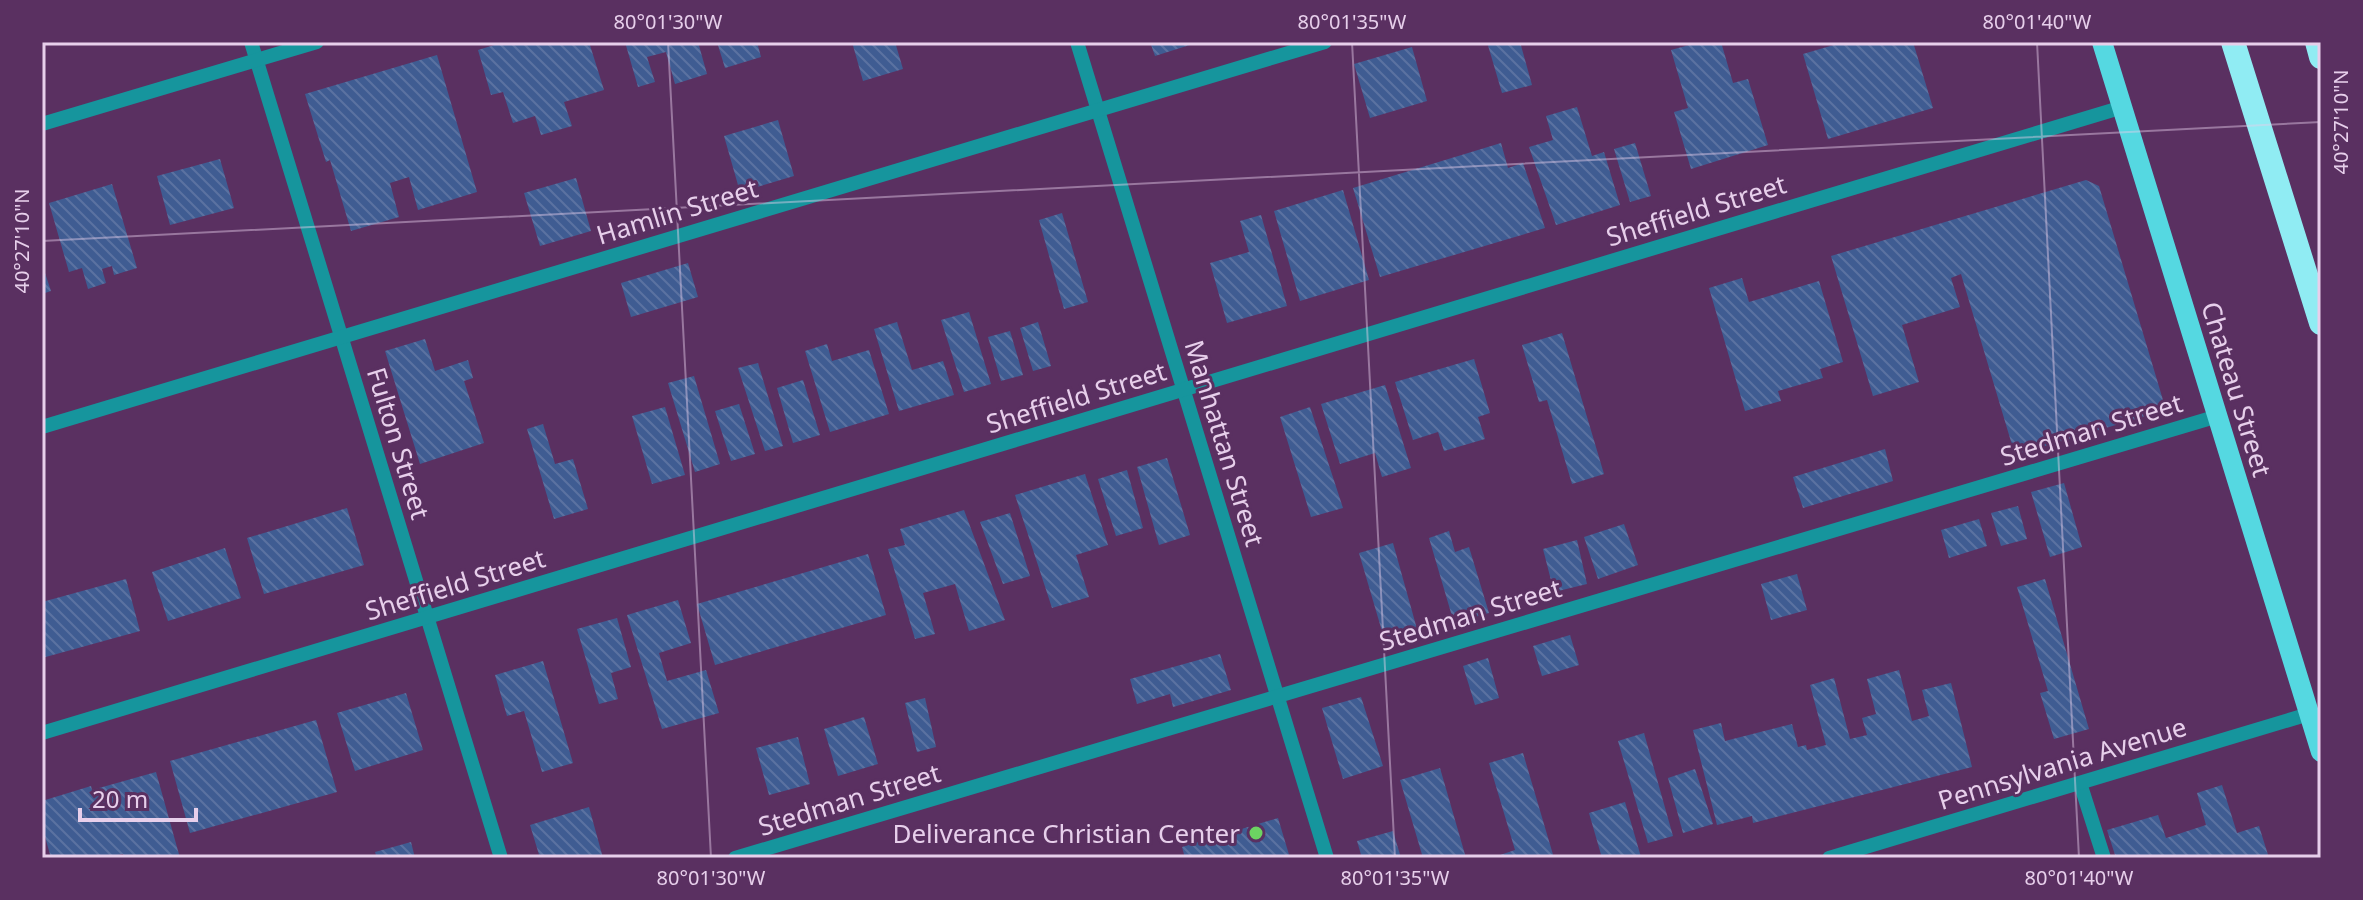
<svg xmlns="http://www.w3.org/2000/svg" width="2363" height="900" viewBox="0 0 2363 900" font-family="'Noto Sans',sans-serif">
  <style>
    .building { fill: url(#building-back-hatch) }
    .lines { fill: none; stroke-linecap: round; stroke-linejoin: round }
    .minor { stroke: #16959d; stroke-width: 14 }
    .major { stroke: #55d8e1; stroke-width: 20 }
    .highway { stroke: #90ecf3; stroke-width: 24 }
    .ticks { fill: none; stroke: #e7cfeb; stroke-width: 2; stroke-opacity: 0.45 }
    .poi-dot { fill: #6cd362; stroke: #5a3061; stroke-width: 3 }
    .labels { text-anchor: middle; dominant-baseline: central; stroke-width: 6; stroke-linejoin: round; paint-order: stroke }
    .street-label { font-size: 26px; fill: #e7cfeb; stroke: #5a3061 }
    .poi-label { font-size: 26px; fill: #e7cfeb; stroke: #5a3061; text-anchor: end }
    .neatline { fill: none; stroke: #e7cfeb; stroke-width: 3 }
    .ticks-label { font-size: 20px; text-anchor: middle; fill: #e7cfeb }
  </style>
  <defs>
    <pattern id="building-back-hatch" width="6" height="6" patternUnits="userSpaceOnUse" patternTransform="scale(2)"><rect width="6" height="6" fill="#3f5c92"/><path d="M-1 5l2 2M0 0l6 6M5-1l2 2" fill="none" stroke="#5b72a1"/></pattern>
  </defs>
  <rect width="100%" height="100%" fill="#5a3061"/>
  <!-- building -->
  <g class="building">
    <path d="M504,42H589L604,90L564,102L572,126L541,135L535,116L513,123L503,92L491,95L478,50Z"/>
    <path d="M625,42H698L707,74L675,84L666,52L647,57L655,82L638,87Z"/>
    <path d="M717,42H757L761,57L725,68Z"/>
    <path d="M852,42H895L903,69L863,81Z"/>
    <path d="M1150,42H1196V43L1155,56Z"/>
    <path d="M1487,42H1520L1532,85L1502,93Z"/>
    <path d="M1700,42H1721L1733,83L1748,79L1768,145L1691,169L1674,112L1688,108L1671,50Z"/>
    <path d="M1844,42H1913L1933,108L1828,139L1803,54Z"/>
    <path d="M1412,47L1427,101L1370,118L1354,64Z"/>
    <path d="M437,55L477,192L418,210L409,177L390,183L399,217L351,231L330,160L326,162L305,94Z"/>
    <path d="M1577,107L1592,156L1604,152L1620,205L1556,225L1529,147L1553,140L1546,116Z"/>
    <path d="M778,120L794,176L740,192L724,136Z"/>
    <path d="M1501,143L1508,168L1523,163L1545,228L1380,277L1353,188Z"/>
    <path d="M1635,143L1651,196L1630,202L1614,149Z"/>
    <path d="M220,159L234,208L170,225L157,176Z"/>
    <path d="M576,178L591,231L540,246L524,193Z"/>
    <path d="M2086,180L2099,186L2166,410L2015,455L1961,274L1951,278L1960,307L1902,325L1919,382L1873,396L1831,256Z"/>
    <path d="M112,184L137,268L114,275L112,266L102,269L106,283L88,289L82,268L69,272L49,203Z"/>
    <path d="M1343,190L1369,280L1300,301L1274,211Z"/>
    <path d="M1062,213L1088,302L1064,309L1039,220Z"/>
    <path d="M1261,215L1287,306L1227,323L1210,263L1249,252L1240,221Z"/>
    <path d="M688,263L698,297L631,317L621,283Z"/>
    <path d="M42,264L51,291L42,294Z"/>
    <path d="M1742,278L1749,302L1819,281L1843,362L1820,369L1823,378L1778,391L1781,401L1745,411L1709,288Z"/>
    <path d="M969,312L991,384L964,392L941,320Z"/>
    <path d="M897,322L912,370L943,361L954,395L899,411L874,329Z"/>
    <path d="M1038,322L1051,366L1033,371L1020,328Z"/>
    <path d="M1010,331L1023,375L1001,381L988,337Z"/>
    <path d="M1562,333L1604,474L1572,484L1547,400L1539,402L1522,345Z"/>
    <path d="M425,339L435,371L468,360L473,378L464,381L484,443L420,464L385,351Z"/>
    <path d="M827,344L832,361L869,350L889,414L830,432L805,351Z"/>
    <path d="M1474,359L1490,413L1478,417L1485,439L1444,451L1438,432L1413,440L1395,382Z"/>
    <path d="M758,363L783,446L765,451L738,368Z"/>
    <path d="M694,376L720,464L695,472L668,383Z"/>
    <path d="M803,380L820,435L793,443L777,388Z"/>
    <path d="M1385,385L1411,468L1382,477L1375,453L1340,464L1321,404Z"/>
    <path d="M739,404L755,454L731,461L715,411Z"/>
    <path d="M665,407L685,475L652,484L632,416Z"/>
    <path d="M1310,407L1343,508L1311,517L1280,417Z"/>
    <path d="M543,424L555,464L573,459L588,509L554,519L527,429Z"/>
    <path d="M1885,449L1893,481L1803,508L1793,477Z"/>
    <path d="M1167,458L1190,535L1159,545L1137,467Z"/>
    <path d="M1127,470L1143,528L1116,536L1098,479Z"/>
    <path d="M1085,474L1108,545L1076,555L1089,597L1052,608L1015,495Z"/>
    <path d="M2064,483L2082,547L2050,557L2031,492Z"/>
    <path d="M2018,506L2027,539L2001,546L1991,513Z"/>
    <path d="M347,508L364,565L264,594L247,538Z"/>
    <path d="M964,510L1005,620L969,631L955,584L923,593L935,634L915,639L888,549L905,545L900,529Z"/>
    <path d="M1010,513L1030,576L1003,584L980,522Z"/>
    <path d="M1979,519L1987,546L1949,558L1941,530Z"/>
    <path d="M1624,524L1638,565L1598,579L1584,537Z"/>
    <path d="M1449,531L1455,552L1469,547L1489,613L1454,623L1429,538Z"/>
    <path d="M1577,540L1587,584L1554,592L1543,549Z"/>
    <path d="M1393,543L1417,629L1384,638L1359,553Z"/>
    <path d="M225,548L241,598L168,621L152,572Z"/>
    <path d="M868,554L886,615L715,665L697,604Z"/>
    <path d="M1797,574L1807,610L1771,620L1761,584Z"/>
    <path d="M126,579L140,631L42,658V602Z"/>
    <path d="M2045,579L2089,729L2054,739L2040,693L2048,691L2017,587Z"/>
    <path d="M678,600L691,643L659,653L667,681L706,670L719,713L662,729L627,615Z"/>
    <path d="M617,618L631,667L611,673L618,699L599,704L577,629Z"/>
    <path d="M1570,635L1579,665L1542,676L1533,646Z"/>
    <path d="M1220,654L1231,690L1173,707L1170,694L1137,704L1130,679Z"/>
    <path d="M1488,658L1499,698L1475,705L1463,666Z"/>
    <path d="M543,661L573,763L542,772L524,711L507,716L495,675Z"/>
    <path d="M1899,670L1912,721L1929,716L1922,690L1951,683L1972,767L1753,823L1752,816L1717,825L1693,730L1721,723L1725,741L1792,724L1798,747L1806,745L1807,750L1826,745L1810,685L1834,678L1850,739L1867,735L1862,718L1876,714L1867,679Z"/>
    <path d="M406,693L423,750L355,771L337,713Z"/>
    <path d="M1361,697L1383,766L1343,779L1322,708Z"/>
    <path d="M925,698L936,747L917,752L905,703Z"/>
    <path d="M864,717L878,764L838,776L824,729Z"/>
    <path d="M316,720L337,792L190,833L170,761Z"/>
    <path d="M1644,733L1673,836L1648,843L1618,741Z"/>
    <path d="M798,737L810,784L769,795L756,748Z"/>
    <path d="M1523,753L1554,858H1491L1515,850L1489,763Z"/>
    <path d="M1440,768L1466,858H1423L1400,780Z"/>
    <path d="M1695,769L1713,824L1683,833L1668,778Z"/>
    <path d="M156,772L180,858H125L123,854L113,856V858H51L42,826V801L91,786L92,790Z"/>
    <path d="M2222,785L2237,833L2259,826L2269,858H2116L2107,830L2158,815L2166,838L2206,825L2197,793Z"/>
    <path d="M1625,802L1641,857L1602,858L1589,813Z"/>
    <path d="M589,807L603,858H540L530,825Z"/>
    <path d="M1278,818L1290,858H1185L1182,847Z"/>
    <path d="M1393,831L1401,858H1362L1357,841Z"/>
    <path d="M411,842L415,858H377L375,852Z"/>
  </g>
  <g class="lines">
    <!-- minor -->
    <g class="minor">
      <path d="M251,42L501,858"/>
      <path d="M1077,42L1327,858"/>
      <path d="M42,124L317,42"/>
      <path d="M42,427L1325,42"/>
      <path d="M42,733L2123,107"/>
      <path d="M2080,783L2104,858"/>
      <path d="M735,858L2218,416"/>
      <path d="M1829,858L2309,714"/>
    </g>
    <!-- major -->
    <path class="major" d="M2102,42L2321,752"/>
    <!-- highway -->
    <g class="highway">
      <path d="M2233,42L2321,323"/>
      <path d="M2317,42L2321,57"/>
    </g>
  </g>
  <!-- ticks -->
  <path class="ticks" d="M668,42L711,858M1352,42L1395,858M2037,42L2079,858M42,241L2321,122"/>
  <!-- markers -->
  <circle class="poi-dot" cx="1256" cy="833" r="8"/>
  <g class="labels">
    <!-- street labels -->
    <g class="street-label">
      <text transform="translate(1696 210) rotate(-17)">Sheffield Street</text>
      <text transform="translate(677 211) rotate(-17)">Hamlin Street</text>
      <text transform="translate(2237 389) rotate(73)">Chateau Street</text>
      <text transform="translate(1076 397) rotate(-17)">Sheffield Street</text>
      <text transform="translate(2091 429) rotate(-17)">Stedman Street</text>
      <text transform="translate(399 443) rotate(73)">Fulton Street</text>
      <text transform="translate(1225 443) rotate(73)">Manhattan Street</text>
      <text transform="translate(455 584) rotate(-17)">Sheffield Street</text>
      <text transform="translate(1470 614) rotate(-17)">Stedman Street</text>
      <text transform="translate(2062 763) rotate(-17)">Pennsylvania Avenue</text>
      <text transform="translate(849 799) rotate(-17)">Stedman Street</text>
    </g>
    <!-- poi labels -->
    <g class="poi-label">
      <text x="1240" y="833">Deliverance Christian Center</text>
    </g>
  </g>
  <!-- border -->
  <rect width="2363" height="900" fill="none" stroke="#5a3061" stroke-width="88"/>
  <!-- scale -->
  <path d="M80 808v12h116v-12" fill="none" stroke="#e7cfeb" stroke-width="4"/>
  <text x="92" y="808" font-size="24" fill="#e7cfeb" stroke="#5a3061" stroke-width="6" paint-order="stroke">20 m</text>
  <rect x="44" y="44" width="2275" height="812" class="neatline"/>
  <g class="ticks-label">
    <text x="668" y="29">80°01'30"W</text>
    <text x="1352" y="29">80°01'35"W</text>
    <text x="2037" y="29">80°01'40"W</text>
    <text transform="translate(2341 122) rotate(-90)" y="7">40°27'10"N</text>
    <text transform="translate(22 241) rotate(-90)" y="7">40°27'10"N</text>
    <text x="711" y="885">80°01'30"W</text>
    <text x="1395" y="885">80°01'35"W</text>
    <text x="2079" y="885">80°01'40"W</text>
  </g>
</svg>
